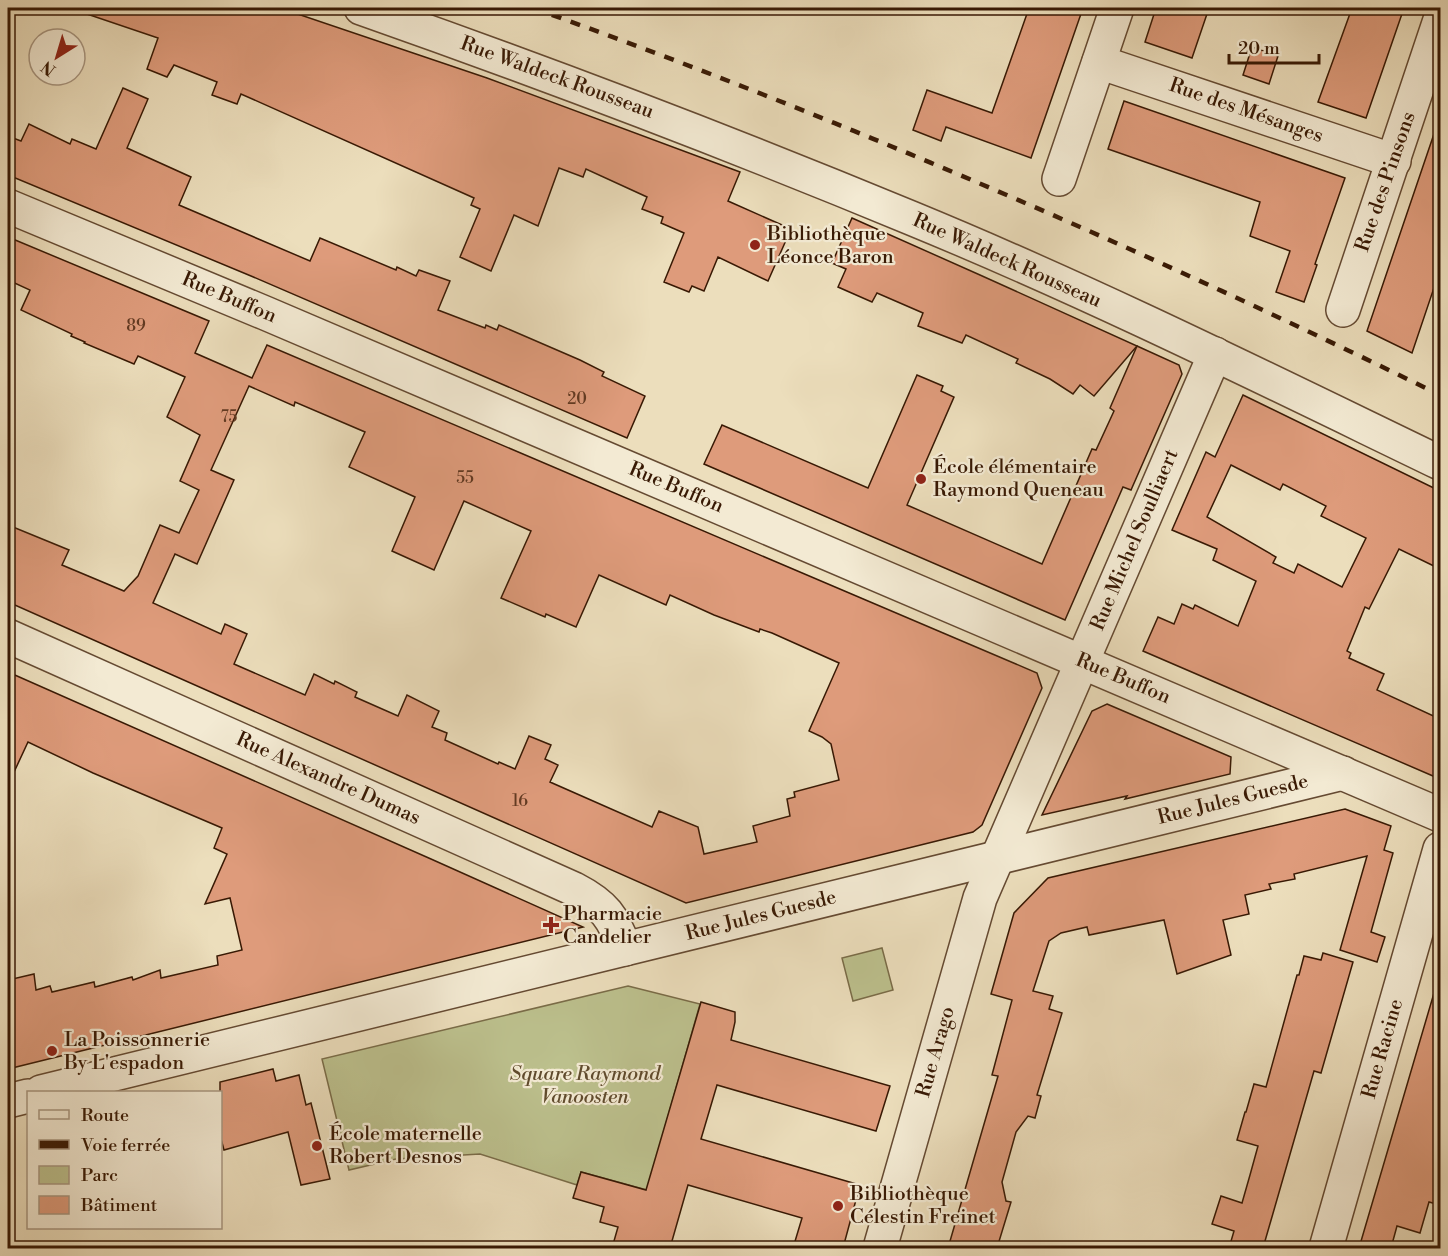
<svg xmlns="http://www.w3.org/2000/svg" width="1448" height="1256" viewBox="0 0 1448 1256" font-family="'Libre Bodoni',serif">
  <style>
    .green { fill: #bcc08d; stroke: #7a6c48; stroke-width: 1.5 }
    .building { fill: #de9b7b; stroke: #381904; stroke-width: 1.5; fill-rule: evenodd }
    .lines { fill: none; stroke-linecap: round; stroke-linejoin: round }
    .minor-casing { stroke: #654a32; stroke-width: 36 }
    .minor { stroke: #f3ead3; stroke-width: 33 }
    .rail { stroke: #381904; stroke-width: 4.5; stroke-dasharray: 10 10; stroke-linecap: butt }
    .poi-dot { fill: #8f2418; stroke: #f3ead3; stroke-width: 2 }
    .labels { text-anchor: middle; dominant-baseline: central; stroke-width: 4.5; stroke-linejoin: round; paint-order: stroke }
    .number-label { font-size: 16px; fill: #623a22 }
    .street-label { font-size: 20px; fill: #381904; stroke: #f3ead3 }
    .poi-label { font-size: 20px; fill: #381904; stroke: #f3ead3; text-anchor: start }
    .park-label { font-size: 20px; font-style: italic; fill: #604b2d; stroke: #f3ead3 }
  </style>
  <rect width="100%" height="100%" fill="#ecdebc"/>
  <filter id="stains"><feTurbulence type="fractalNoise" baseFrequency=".00333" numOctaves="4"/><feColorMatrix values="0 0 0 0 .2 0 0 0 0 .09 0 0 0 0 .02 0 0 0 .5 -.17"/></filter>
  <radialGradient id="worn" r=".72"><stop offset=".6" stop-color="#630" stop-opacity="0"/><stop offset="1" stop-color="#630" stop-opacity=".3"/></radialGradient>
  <!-- green -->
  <g class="green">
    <path d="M882,948L893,990L853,1001L842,958Z"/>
    <path d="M628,986L700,1004L647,1190L581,1172L577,1185L480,1154L396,1159L349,1170L322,1059Z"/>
  </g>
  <!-- building -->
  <g class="building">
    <path d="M82,8H280L487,78L740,172L728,201L791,229L768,281L718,257L704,291L692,286L689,292L664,282L684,233L661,223L663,217L642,209L647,197L586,169L583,177L559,168L538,226L514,215L491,271L460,257L480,209L471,205L474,198L241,94L237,104L212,95L217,82L174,65L167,77L147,69L158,38L81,12Z"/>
    <path d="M1029,8H1083L1031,158L946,127L941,141L913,130L927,90L992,113Z"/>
    <path d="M1156,8H1209L1192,58L1145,42Z"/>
    <path d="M1352,8H1404L1366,118L1318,102Z"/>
    <path d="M1252,47L1278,56L1269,84L1243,75Z"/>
    <path d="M123,88L148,99L127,148L191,177L179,205L310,261L320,238L396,270L397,267L416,276L419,270L450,281L438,310L485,328L486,325L497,330L499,325L580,360L604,372L602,376L645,396L627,438L251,276L8,175V136L21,141L29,124L70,144L72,139L96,149Z"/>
    <path d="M1124,101L1345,178L1315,264L1317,265L1304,302L1276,292L1290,251L1250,236L1260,202L1108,149Z"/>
    <path d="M1436,128L1440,129V270L1412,353L1367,331Z"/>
    <path d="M852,218L980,275L1137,346L1094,396L1080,385L1073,394L1050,379L1016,363L1018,359L966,335L962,343L918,326L923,313L877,293L872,302L838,287L846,269L832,263Z"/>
    <path d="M8,237L209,321L195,353L252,378L267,345L1037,673L1042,688L982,825L973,832L686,903L8,602V540L13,527L69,550L62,565L124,591L138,576L160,525L179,533L199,490L180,481L200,435L167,417L185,377L138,356L134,364L84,343L85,342L71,336L72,334L21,310L30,290L8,280ZM249,386L294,406L295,402L365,432L349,467L415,497L392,551L434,570L464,501L531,531L501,598L545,617L546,614L576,627L599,575L666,605L670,595L714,615L759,632L760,629L772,633L839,663L809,731L822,737L831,744L839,780L794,792L795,797L787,799L790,816L753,826L757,842L704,854L698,827L659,811L652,827L550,782L558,765L545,759L551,745L529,736L515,769L499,762L498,764L445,740L447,733L432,727L439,711L407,695L398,716L355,697L357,692L335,681L334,684L314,674L305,695L234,664L247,634L225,624L221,634L153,603L175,554L197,564L234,480L211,470Z"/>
    <path d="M1137,346L1179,365L1182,374L1131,490L1123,487L1065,620L704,464L722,425L868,488L917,375L943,386L941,391L954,397L907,505L1042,564L1092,449L1096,450L1114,411L1110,408Z"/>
    <path d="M1243,395L1440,491V569L1399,549L1369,609L1365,607L1347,651L1351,653L1349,658L1384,674L1377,690L1440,719V779L1143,651L1158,617L1174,624L1182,604L1193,609L1195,605L1238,626L1256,581L1213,560L1217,549L1172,530L1206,452L1215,457ZM1231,465L1280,490L1283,484L1326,506L1321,516L1366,538L1342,587L1298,564L1294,573L1273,563L1276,557L1207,517Z"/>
    <path d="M8,672L431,859L583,927L8,1069V980L34,974L36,990L50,986L52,992L94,982L95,987L132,977L133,980L160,970L161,978L218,965L217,956L242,950L230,898L205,904L227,854L214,848L222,828L93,773L28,742L8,785Z"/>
    <path d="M1107,704L1231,757L1230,774L1125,799L1127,796L1042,815L1092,711Z"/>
    <path d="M1345,809L1391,826L1384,850L1393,853L1371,932L1385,937L1377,962L1340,950L1367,856L1294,874L1295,879L1269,884L1271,889L1245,895L1249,914L1223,920L1231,955L1177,974L1164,920L1089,935L1087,927L1061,933L1049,941L1033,991L1053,996L1049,1009L1062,1013L1037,1095L1041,1096L1035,1118L1028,1116L1016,1132L1002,1182L1006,1201L1011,1202L997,1248H948L998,1076L992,1075L1012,1000L991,994L1014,913L1048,878Z"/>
    <path d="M1323,953L1353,962L1321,1073L1314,1071L1263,1248H1229L1234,1231L1212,1224L1221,1196L1242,1203L1250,1175L1258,1146L1237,1140L1245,1112H1246L1254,1084L1266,1087L1297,975H1299L1304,956L1321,960Z"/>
    <path d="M1434,993H1440V1205L1429,1202L1420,1233L1397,1226L1391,1248H1359Z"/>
    <path d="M701,1002L735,1012V1022L731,1040L890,1086L876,1131L717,1085L701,1139L860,1185L843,1248H793L802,1218L688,1185L670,1248H612L618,1227L600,1222L604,1207L573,1198L581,1172L646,1190Z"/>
    <path d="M273,1069L276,1081L299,1075L306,1105L311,1103L330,1179L301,1185L288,1132L224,1150L220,1135V1082Z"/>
  </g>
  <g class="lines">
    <defs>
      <g id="minor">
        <path d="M361,8C546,73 730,143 911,218C1091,292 1266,379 1440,463"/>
        <path d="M1099,62L1394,161"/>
        <path d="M1059,179L1117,8"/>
        <path d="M8,206L265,313L1440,815"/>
        <path d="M1343,310L1440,20"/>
        <path d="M8,636L574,889C605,905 613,917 625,949"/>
        <path d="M41,1092L1343,773"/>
        <path d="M8,1101L28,1096"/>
        <path d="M880,1248L980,898L1215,354"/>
        <path d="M1326,1248L1440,849"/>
      </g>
    </defs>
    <!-- minor casing -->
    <use href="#minor" class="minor-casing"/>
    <!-- minor -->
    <use href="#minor" class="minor"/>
    <!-- rail -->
    <path class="rail" d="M533,8C843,119 1145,250 1440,395"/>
  </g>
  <!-- markers -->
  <g class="poi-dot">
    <circle cx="755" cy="245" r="6"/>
    <circle cx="921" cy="479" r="6"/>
    <path d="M548 916h6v6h6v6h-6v6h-6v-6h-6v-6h6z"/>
    <circle cx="52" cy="1051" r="6"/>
    <circle cx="317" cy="1146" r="6"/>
    <circle cx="838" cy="1206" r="6"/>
  </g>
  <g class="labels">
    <!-- number labels -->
    <g class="number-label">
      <text x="136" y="326">89</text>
      <text x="577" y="399">20</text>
      <text x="229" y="417">75</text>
      <text x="465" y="478">55</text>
      <text x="520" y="801">16</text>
    </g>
    <!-- street labels -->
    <g class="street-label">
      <text transform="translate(557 78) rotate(20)">Rue Waldeck Rousseau</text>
      <text transform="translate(1246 111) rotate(19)">Rue des Mésanges</text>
      <text transform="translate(1386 182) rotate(-71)">Rue des Pinsons</text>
      <text transform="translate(1007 261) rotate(24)">Rue Waldeck Rousseau</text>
      <text transform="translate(229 298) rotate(23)">Rue Buffon</text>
      <text transform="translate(676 488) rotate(23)">Rue Buffon</text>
      <text transform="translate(1135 540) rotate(-67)">Rue Michel Soulliaert</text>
      <text transform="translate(1123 679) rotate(23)">Rue Buffon</text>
      <text transform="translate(328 779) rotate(24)">Rue Alexandre Dumas</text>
      <text transform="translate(1233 800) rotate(-14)">Rue Jules Guesde</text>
      <text transform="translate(761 916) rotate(-14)">Rue Jules Guesde</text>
      <text transform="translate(1383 1049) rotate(-74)">Rue Racine</text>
      <text transform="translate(936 1052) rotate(-74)">Rue Arago</text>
    </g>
    <!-- poi labels -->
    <g class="poi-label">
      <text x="767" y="234">Bibliothèque<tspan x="767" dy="23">Léonce Baron</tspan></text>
      <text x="933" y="467">École élémentaire<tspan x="933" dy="23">Raymond Queneau</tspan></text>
      <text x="563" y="914">Pharmacie<tspan x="563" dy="23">Candelier</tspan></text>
      <text x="64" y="1040">La Poissonnerie<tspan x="64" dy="23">By L'espadon</tspan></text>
      <text x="329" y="1134">École maternelle<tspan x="329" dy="23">Robert Desnos</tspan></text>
      <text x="850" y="1194">Bibliothèque<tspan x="850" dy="23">Célestin Freinet</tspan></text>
    </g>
    <!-- park labels -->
    <g class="park-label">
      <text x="585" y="1074">Square Raymond<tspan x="585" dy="23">Vanoosten</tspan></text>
    </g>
  </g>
  <!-- margin -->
  <rect width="1448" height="1256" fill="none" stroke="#ecdebc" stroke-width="30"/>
  <rect x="9" y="9" width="1430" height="1238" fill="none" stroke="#381904" stroke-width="3"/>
  <rect x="15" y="15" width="1418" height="1226" fill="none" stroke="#381904" stroke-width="1.5"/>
  <!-- legend -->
  <rect x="27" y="1091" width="195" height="138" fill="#f3ead3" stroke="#a89680" stroke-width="1.5"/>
  <rect x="39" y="1110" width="30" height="9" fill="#f3ead3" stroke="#a89680" stroke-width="1.5"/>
  <text x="81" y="1121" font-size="18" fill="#381904">Route</text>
  <rect x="39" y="1140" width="30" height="9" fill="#381904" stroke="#a89680" stroke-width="1.5"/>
  <text x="81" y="1151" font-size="18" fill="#381904">Voie ferrée</text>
  <rect x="39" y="1166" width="30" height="18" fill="#bcc08d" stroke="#a89680" stroke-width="1.5"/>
  <text x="81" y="1181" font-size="18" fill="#381904">Parc</text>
  <rect x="39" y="1196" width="30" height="18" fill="#de9b7b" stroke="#a89680" stroke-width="1.5"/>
  <text x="81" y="1211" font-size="18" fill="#381904">Bâtiment</text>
  <!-- north arrow -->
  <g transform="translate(57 57) rotate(217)"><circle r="28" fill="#f3ead3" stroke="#a89680" stroke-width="1.5"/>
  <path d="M0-4.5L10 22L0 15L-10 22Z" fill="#8f2418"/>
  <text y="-9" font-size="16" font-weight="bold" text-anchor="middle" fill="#381904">N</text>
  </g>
  <!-- scale -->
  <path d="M1229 54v9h90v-9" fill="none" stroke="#381904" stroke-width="3"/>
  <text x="1238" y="54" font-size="18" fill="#381904" stroke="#f3ead3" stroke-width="4.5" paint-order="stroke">20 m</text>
  <rect width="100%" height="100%" filter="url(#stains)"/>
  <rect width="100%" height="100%" fill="url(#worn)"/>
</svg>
